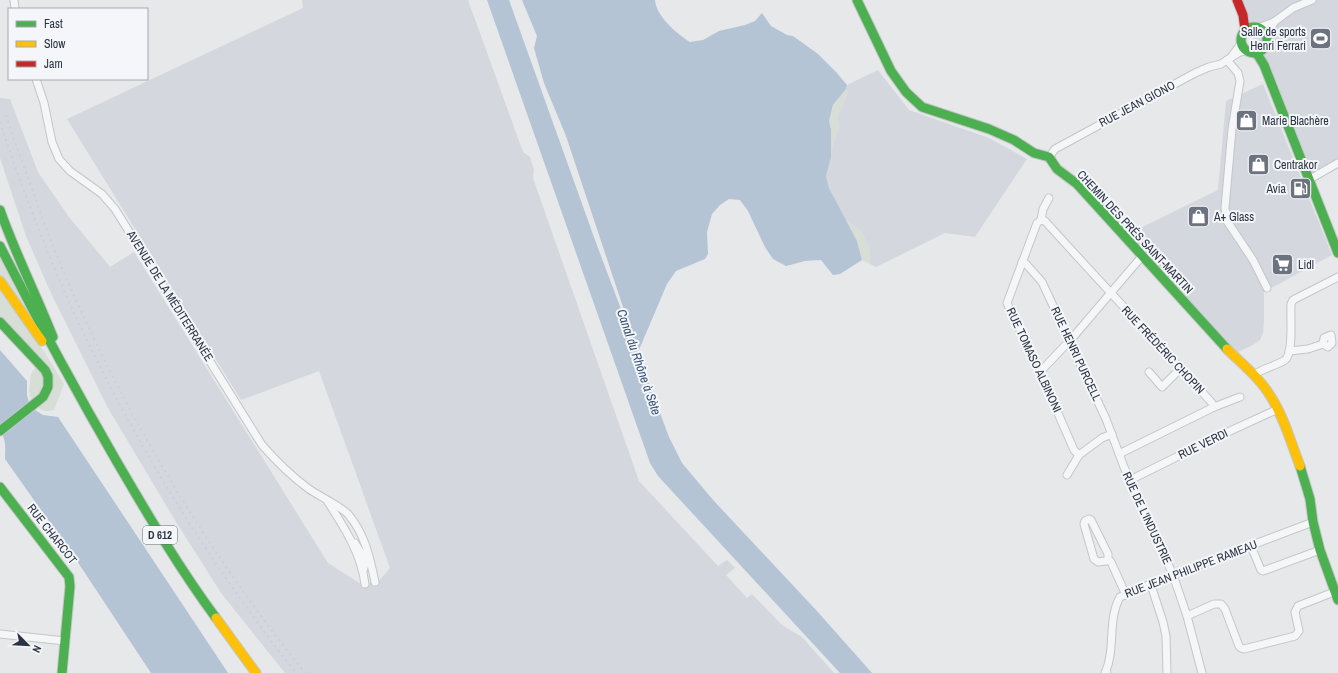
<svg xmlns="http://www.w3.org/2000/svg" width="1338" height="673" viewBox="0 0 1338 673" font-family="'Archivo Narrow',sans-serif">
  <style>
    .built { fill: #d4d7dd }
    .green { fill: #d6ded6 }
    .water { fill: #b4c4d5 }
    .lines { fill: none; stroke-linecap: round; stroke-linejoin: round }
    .street-casing { stroke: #c4c6c8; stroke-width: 9 }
    .fast-casing { stroke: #c4c6c8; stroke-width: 11 }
    .slow-casing { stroke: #c4c6c8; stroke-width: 11 }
    .jam-casing { stroke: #c4c6c8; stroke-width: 11 }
    .street { stroke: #f5f6f7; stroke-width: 7 }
    .fast { stroke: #4caf50; stroke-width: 9 }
    .slow { stroke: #ffc107; stroke-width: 9 }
    .jam { stroke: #c62828; stroke-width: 9 }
    .rail { stroke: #cecfd2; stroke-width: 2; stroke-dasharray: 2 4; stroke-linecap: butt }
    .labels { text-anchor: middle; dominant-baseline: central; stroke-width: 4; stroke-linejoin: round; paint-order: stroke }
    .shield { fill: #f4f6f9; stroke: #676e7b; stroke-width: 1 }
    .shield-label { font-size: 11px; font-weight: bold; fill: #2b3445 }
    .poi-label { font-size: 12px; fill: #2b3445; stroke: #f4f6f9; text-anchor: start }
    .street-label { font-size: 12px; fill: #2b3445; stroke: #f4f6f9 }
    .water-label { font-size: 13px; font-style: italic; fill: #34527a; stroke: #f4f6f9 }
  </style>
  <rect width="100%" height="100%" fill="#e6e8ea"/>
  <!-- built -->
  <g class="built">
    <path d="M302,0H468L523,152L530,157L534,170L533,178L639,481L718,566L727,560L735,568L726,575L747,598L752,594L782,625L802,637L834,673H285L221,593L173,517L108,408L50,291L26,236L0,158V98L10,99L38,172L69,217L110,267L134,252L328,563L361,584L378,582L390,568L319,371L241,400L67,119L303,8Z"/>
    <path d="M1238,0H1338V159L1309,175Z"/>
    <path d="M878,70L909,110L989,138L1027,159L975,237L945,233L876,267L870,264L869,248L861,231L845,219L829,188L826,176L835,137L839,130L837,118L848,92L846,89L847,85Z"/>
    <path d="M1263,84L1332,255L1264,292V320L1263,333L1260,340L1251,346L1235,353L1124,236L1218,190L1226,101Z"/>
  </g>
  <!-- green -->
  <g class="green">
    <path d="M846,89L848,92L837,118L839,130L835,137L831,157V129L829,121L833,105Z"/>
    <path d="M845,219L861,231L869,248L870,264L862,260L857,241Z"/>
    <path d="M0,255L27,312L0,276Z"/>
    <path d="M0,289L45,353L64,384L54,410L49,411H44L37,407L31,399L29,391L31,374L37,366C43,373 45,380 42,389L52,384L24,342L0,317Z"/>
  </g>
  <!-- water -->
  <g class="water">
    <path d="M487,0H509L595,240L669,437L682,463L714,501L816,610L872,673H840L658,476L650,463Z"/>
    <path d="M522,0H655C656,16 677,34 690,42L703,40L719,31L745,25L755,21L762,13L771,26L787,35L793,36L818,54L836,72L847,85L846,89L833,105L829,121L831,129V157L826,176L829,188L857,241L862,260L840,274L833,275L821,260L805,261L786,266L773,259L765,247L748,211L740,200L729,199L720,205L712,214L707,232L708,254L705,259L676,271L667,284L638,352L566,136L544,83L534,48L537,36Z"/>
    <path d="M0,350L27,381V395L30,407L43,415L58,417L228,673H151L77,561L5,459C5,449 7,441 0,431Z"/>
  </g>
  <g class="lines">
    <defs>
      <g id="street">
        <path d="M14,0L15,9"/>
        <path d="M1258,28L1274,22L1293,8L1312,0"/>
        <path d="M1267,37L1274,22"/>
        <path d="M1232,56L1242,42"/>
        <path d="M1227,60L1238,73L1240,81L1232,129L1225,208L1227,221L1253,260L1267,288"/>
        <path d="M36,79L44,103L52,142L59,159L70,171L102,194L115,209L262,445C276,461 291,476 309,489C319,496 340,506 348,514C365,534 370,558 375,582"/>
        <path d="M1049,157L1055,149L1195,73L1209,67L1221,64L1238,53L1247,50"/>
        <path d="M1310,179L1338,163"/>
        <path d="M1041,220L1043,209L1049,198"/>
        <path d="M1022,262L1026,264L1042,282L1106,419L1124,467L1173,575L1187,616L1202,673"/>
        <path d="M1289,351L1308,349L1323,344L1328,347L1332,343L1331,335L1324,338L1323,344"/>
        <path d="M1040,372L1074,336L1143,255"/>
        <path d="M1149,372L1162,387L1181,368"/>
        <path d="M1254,375C1263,368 1276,366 1285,360C1294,353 1290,315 1291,304L1293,300L1338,277"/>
        <path d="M1112,434L1102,438L1079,455L1074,450L1040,372L1007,303L1037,223L1041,220L1045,221C1100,282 1157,342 1212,403L1214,407"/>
        <path d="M1119,454L1214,407L1240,397"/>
        <path d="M1067,475L1079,455"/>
        <path d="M1130,480L1219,436L1278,409"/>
        <path d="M328,502C344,527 361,553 365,584"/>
        <path d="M355,543L366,561L363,571"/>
        <path d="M1251,546L1261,570L1263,571L1320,550"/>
        <path d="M1108,559L1106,561L1098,562L1094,559L1084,524L1085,521L1089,519L1091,520L1108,554V559L1111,562L1126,595"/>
        <path d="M1151,585L1163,622L1166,636L1167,673"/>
        <path d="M1187,616L1214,604H1221L1225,609L1239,646L1241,648L1244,649L1295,636L1299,631L1295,612L1298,606L1334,592"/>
        <path d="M0,634L65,641"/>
        <path d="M1107,673H1105C1116,650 1107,620 1120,597L1170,576L1313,522"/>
      </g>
      <g id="fast">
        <path d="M857,0L891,71L906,92L922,107L989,129L1014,140L1034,153L1049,157L1057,169L1077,184L1227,349"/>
        <circle cx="1254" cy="40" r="13"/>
        <path d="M1256,52L1264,65L1338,253"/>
        <path d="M0,210C15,253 36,294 53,337"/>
        <path d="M0,246C37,319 76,391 117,462C148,515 179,568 216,618"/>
        <path d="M0,322L45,370L48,376V387L43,397L0,431"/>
        <path d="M1300,466L1310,499L1313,522L1320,550L1338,600"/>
        <path d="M0,487L69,577L70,586L62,673"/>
      </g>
      <g id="slow">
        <path d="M0,281L42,341"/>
        <path d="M1227,349C1242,364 1260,378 1271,397C1284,417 1291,443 1300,466"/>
        <path d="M216,618L256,673"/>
      </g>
      <path id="jam" d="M1237,0L1243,15L1245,30"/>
    </defs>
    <!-- street casing -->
    <use href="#street" class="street-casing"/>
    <!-- fast casing -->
    <use href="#fast" class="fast-casing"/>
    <!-- slow casing -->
    <use href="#slow" class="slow-casing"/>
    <!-- jam casing -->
    <use href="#jam" class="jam-casing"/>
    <!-- street -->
    <use href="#street" class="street"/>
    <!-- fast -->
    <use href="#fast" class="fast"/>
    <!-- slow -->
    <use href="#slow" class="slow"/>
    <!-- jam -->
    <use href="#jam" class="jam"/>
    <!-- rail -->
    <g class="rail">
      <path d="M6,115C11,132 17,147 23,164C34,193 43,222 55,251C117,402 202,545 305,673"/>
      <path d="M0,122C20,183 43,243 69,302C129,434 206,559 296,673"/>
    </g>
  </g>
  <!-- icons -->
  <defs>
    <symbol id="stadium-square" viewBox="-11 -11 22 22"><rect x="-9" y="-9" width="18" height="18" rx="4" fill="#6c737f" stroke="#f4f6f9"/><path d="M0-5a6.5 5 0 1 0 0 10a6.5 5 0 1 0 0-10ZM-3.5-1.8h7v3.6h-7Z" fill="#fff"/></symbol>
    <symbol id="shop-square" viewBox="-11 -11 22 22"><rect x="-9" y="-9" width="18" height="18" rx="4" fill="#6c737f" stroke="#f4f6f9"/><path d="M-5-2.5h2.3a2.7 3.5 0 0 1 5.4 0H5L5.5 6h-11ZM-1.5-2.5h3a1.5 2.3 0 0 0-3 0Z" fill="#fff"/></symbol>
    <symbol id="fuel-square" viewBox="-11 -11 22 22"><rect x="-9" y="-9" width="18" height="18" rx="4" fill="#6c737f" stroke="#f4f6f9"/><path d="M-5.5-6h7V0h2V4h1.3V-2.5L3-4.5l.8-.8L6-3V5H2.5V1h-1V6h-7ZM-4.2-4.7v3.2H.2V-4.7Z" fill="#fff"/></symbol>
    <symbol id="supermarket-square" viewBox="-11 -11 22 22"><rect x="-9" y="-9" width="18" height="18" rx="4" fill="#6c737f" stroke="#f4f6f9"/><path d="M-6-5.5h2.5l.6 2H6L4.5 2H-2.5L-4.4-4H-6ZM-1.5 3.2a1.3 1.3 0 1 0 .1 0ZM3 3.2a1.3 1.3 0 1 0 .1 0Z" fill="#fff"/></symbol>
  </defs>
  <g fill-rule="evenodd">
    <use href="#stadium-square" x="1308" y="26" width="25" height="25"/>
    <use href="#shop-square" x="1234" y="108" width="25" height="25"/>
    <use href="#shop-square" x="1246" y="152" width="25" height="25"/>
    <use href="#fuel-square" x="1288" y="176" width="25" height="25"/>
    <use href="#shop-square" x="1186" y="204" width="25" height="25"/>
    <use href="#supermarket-square" x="1270" y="252" width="25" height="25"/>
  </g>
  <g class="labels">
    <!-- shield labels -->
    <rect class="shield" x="143" y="526" width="34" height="18" rx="3"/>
    <g class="shield-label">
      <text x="160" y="535">D 612</text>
    </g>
    <!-- poi labels -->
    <g class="poi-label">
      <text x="1306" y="32" text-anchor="end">Salle de sports<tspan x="1306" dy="14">Henri Ferrari</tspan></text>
      <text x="1262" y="121">Marie Blachère</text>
      <text x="1274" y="165">Centrakor</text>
      <text x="1286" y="189" text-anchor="end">Avia</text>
      <text x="1214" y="217">A+ Glass</text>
      <text x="1298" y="265">Lidl</text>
    </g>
    <!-- street labels -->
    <g class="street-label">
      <text transform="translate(1137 104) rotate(-28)">RUE JEAN GIONO</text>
      <text transform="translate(1135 232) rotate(47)">CHEMIN DES PRÉS SAINT-MARTIN</text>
      <text transform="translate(170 296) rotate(58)">AVENUE DE LA MÉDITERRANÉE</text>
      <text transform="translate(1163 350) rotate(47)">RUE FRÉDÉRIC CHOPIN</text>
      <text transform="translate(1076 354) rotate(65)">RUE HENRI PURCELL</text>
      <text transform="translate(1034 360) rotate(65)">RUE TOMASO ALBINONI</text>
      <text transform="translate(1203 444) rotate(-26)">RUE VERDI</text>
      <text transform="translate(1147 518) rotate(65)">RUE DE L'INDUSTRIE</text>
      <text transform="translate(52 534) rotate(52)">RUE CHARCOT</text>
      <text transform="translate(1191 569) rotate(-21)">RUE JEAN PHILIPPE RAMEAU</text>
    </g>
    <!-- water labels -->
    <g class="water-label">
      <text transform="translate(639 362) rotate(71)">Canal du Rhône à Sète</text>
    </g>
  </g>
  <!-- legend -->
  <rect x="8" y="8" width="140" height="72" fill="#f4f6f9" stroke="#a4a8b1"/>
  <rect x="16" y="21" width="20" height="6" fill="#4caf50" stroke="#a4a8b1"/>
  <text x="44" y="28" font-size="12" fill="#2b3445">Fast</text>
  <rect x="16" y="41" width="20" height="6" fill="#ffc107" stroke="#a4a8b1"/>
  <text x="44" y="48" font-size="12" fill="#2b3445">Slow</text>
  <rect x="16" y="61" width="20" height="6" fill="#c62828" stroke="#a4a8b1"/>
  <text x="44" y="68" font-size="12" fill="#2b3445">Jam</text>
  <!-- north arrow -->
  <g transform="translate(28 645) rotate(114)" stroke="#f4f6f9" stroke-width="3" paint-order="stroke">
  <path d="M0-3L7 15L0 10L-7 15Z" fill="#2b3445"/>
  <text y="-6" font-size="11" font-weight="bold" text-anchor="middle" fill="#2b3445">N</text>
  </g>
</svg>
